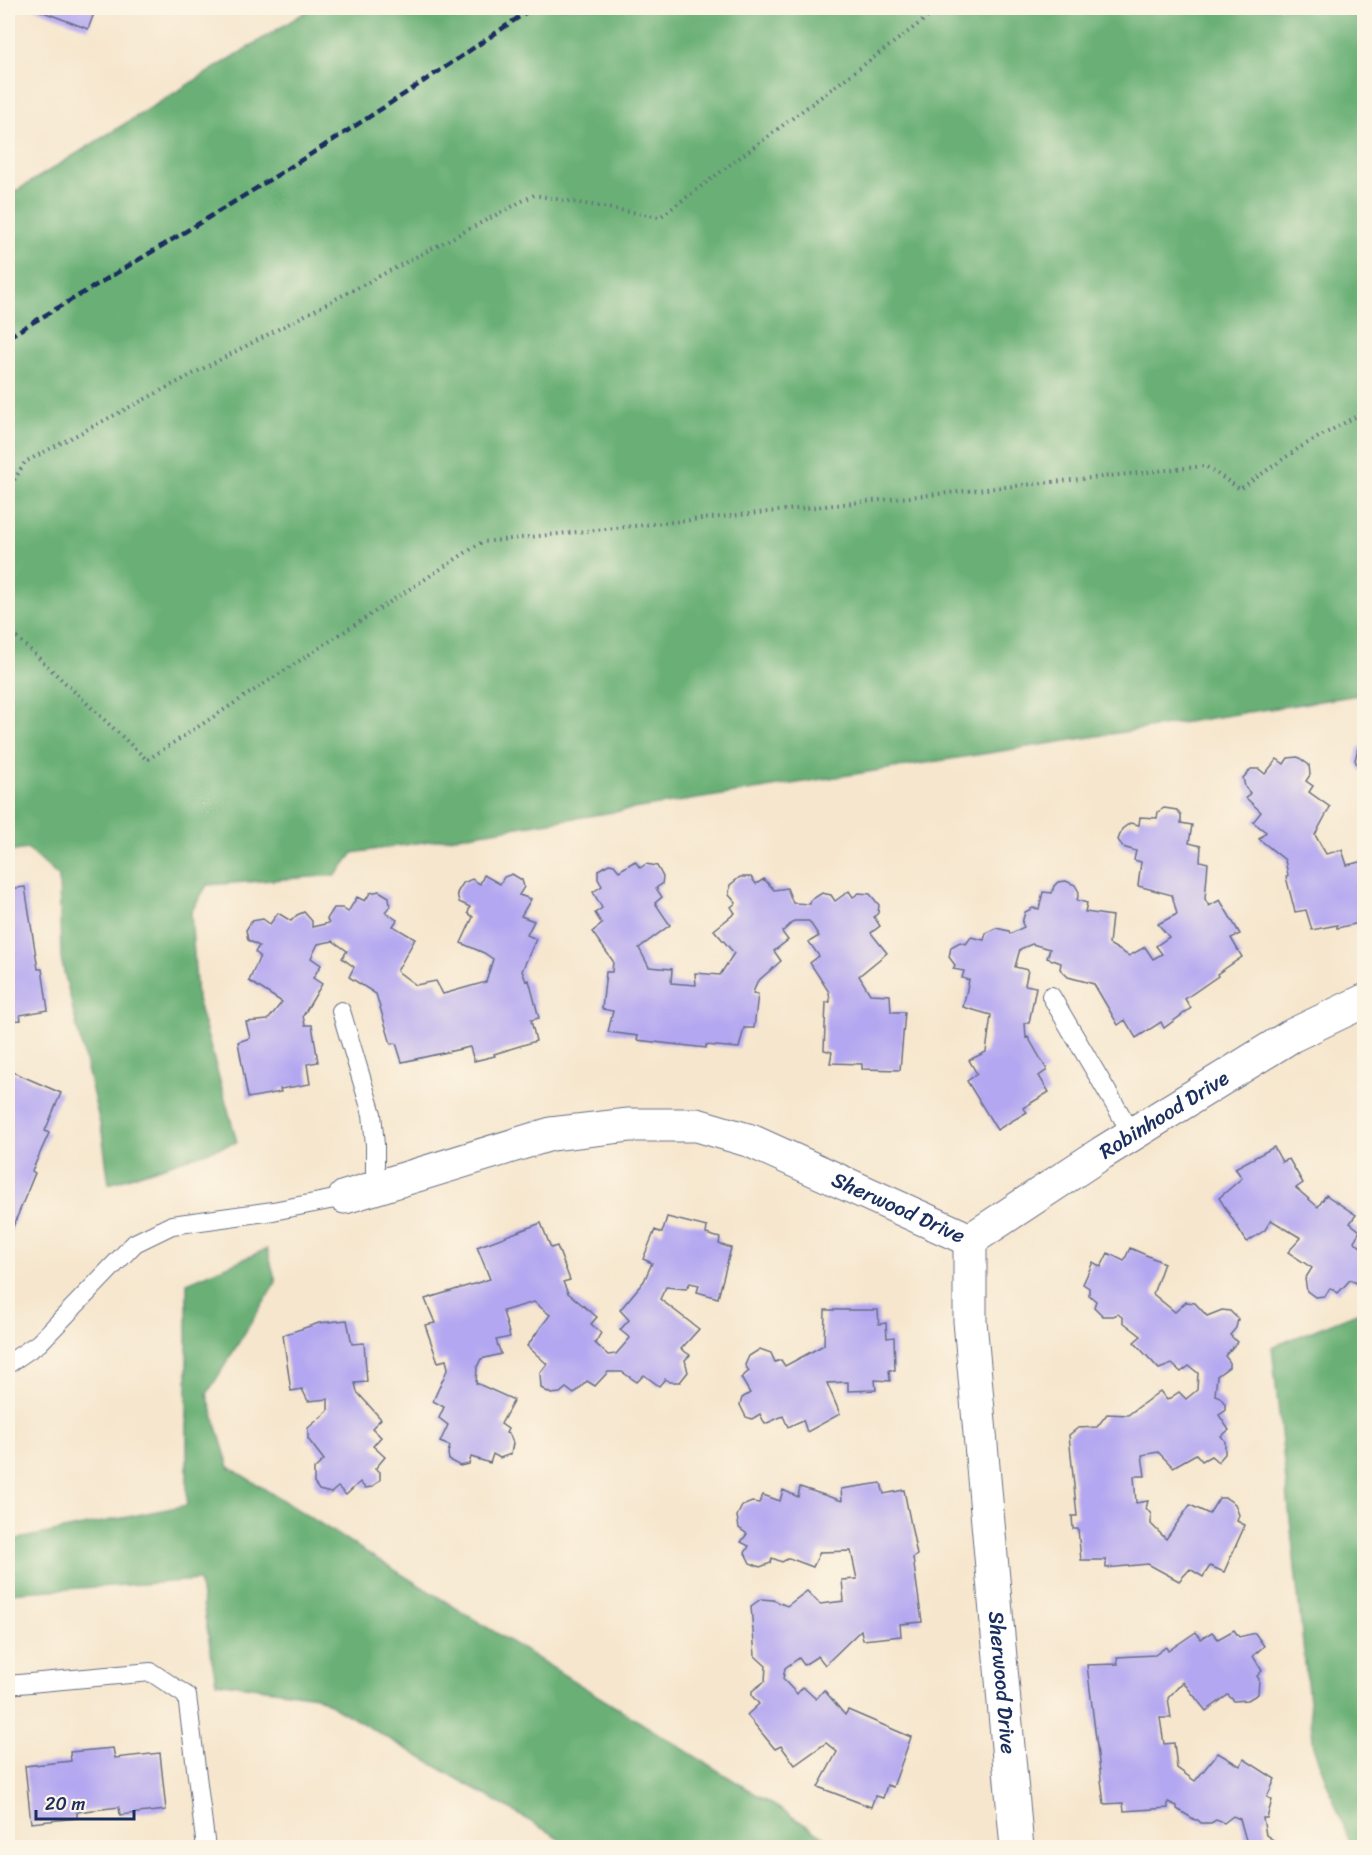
<svg xmlns="http://www.w3.org/2000/svg" width="1372" height="1855" viewBox="0 0 1372 1855" font-family="Sriracha,sans-serif">
  <style>
    .forest { fill: #6ab076; stroke: #42706a; stroke-width: 1.5 }
    .building { fill: #b4a7f1 }
    .lines { fill: none; stroke-linecap: round; stroke-linejoin: round }
    .service-casing { stroke: #686f85; stroke-width: 20 }
    .minor-casing { stroke: #686f85; stroke-width: 35 }
    .path { stroke: #686f85; stroke-width: 4; stroke-dasharray: 1.5 4.5; stroke-linecap: butt }
    .service { stroke: #fff; stroke-width: 18 }
    .minor { stroke: #fff; stroke-width: 33 }
    .rail { stroke: #1b2f5e; stroke-width: 4.5; stroke-dasharray: 9 4.5; stroke-linecap: butt }
    .labels { text-anchor: middle; dominant-baseline: central; stroke-width: 4.5; stroke-linejoin: round; paint-order: stroke }
    .street-label { font-size: 21px; fill: #1b2f5e; stroke: #fcf5e5 }
  </style>
  <rect width="100%" height="100%" fill="#fcf5e5"/>
  <filter id="ink" filterUnits="userSpaceOnUse"><feTurbulence type="fractalNoise" baseFrequency=".0167" numOctaves="2"/><feDisplacementMap in="SourceGraphic" scale="12" xChannelSelector="R" yChannelSelector="G"/><feConvolveMatrix kernelMatrix="1 2 1 2 8 2 1 2 1" color-interpolation-filters="sRGB"/></filter>
  <filter id="wash" filterUnits="userSpaceOnUse"><feTurbulence type="fractalNoise" baseFrequency=".008" numOctaves="4" result="noise"/><feDisplacementMap in="SourceGraphic" scale="24" xChannelSelector="R" yChannelSelector="G"/><feGaussianBlur stdDeviation="1.35" result="paint"/><feColorMatrix in="noise" values="0 0 0 0 0 0 0 0 0 0 0 0 0 0 0 0 0 1.4 0 .05"/><feComposite in="paint" operator="in"/></filter>
  <g filter="url(#wash)">
    <rect width="100%" height="100%" fill="#f6e6cd"/>
    <!-- forest -->
    <g class="forest">
      <path d="M312,8H1364V694L353,853L336,875L207,885L191,912L197,999L237,1142L109,1184L102,1132L61,959L59,877L28,849L8,852V196Z"/>
      <path d="M267,1249L276,1282L207,1394L229,1467L841,1847H574L316,1696L216,1682L199,1580L8,1593V1541L187,1505V1283Z"/>
      <path d="M1364,1310V1847L1352,1848L1314,1749L1272,1347Z"/>
    </g>
    <g id="blocks">
      <!-- building -->
      <g class="building">
        <path d="M33,8H96L88,29Z"/>
        <path d="M1364,745V772L1359,770L1355,760L1358,748Z"/>
        <path d="M1298,757L1309,765L1310,775L1306,781L1313,786L1309,792L1330,807L1315,835L1326,854L1342,850L1347,865L1364,861V922L1337,928V925L1312,930L1306,910L1295,912L1286,877L1288,875L1285,860L1259,839L1266,832L1253,822L1261,812L1246,798L1250,793L1245,787L1243,778L1251,769H1259L1265,774L1277,759L1284,764L1288,758Z"/>
        <path d="M1164,808L1177,810L1181,816V823L1192,825L1189,843L1201,846L1200,861L1208,863L1205,899L1209,906L1220,900L1240,934L1231,938L1242,957L1217,974L1218,976L1185,999L1191,1008L1164,1028L1161,1022L1136,1038L1125,1020L1118,1025L1094,984L1068,977L1060,969L1061,963L1047,958L1050,949L1032,944L1020,949L1015,967L1028,970L1025,985L1036,987L1029,1023H1025L1026,1038L1028,1037L1047,1070L1039,1076L1049,1092L1023,1108L1027,1112L997,1130L967,1081L977,1074L969,1060L986,1052L991,1015L963,1007L969,980L962,978L964,971L953,969L955,965L949,957L951,947L960,942L966,944L971,937L984,940L986,933L996,928L1009,931L1010,934L1024,927L1022,923L1025,912L1033,908L1039,909L1043,892L1052,893L1054,886L1058,882L1066,881L1075,885L1079,892L1077,900L1087,903L1085,912L1112,916L1109,944L1129,956L1145,947L1153,959L1162,954L1156,946L1169,937L1158,924L1177,914L1172,895L1138,886L1141,862L1134,860L1136,851L1123,847L1118,840L1122,829L1130,823L1139,825L1140,817L1157,818L1158,812Z"/>
        <path d="M635,861L640,868L646,864L657,866L663,877L662,884L656,888L662,897L655,903L670,925L639,948L649,967L672,969L671,983L696,985L695,973L720,975L734,953L714,930L735,913L731,907L736,903L729,895L730,885L740,877H751L756,884L764,879L774,890L787,888L793,903L810,904L811,900L822,893L831,895L835,901L849,891L853,897L859,893L870,894L879,905L878,913L874,917L880,926L871,933L887,953L859,976L870,994L890,995L891,1012H905L900,1070L862,1069V1064L830,1063L832,1052L824,1050L826,1002H830L829,992L810,963L819,956L809,942L819,936L809,921H794L782,932L788,940L774,951L781,961L757,982L753,993L758,994L754,1028H744L739,1048L706,1045V1048L637,1040L638,1036L608,1032L613,1011L602,1009L606,972H612L613,961L592,932L602,924L595,913L602,908L593,892L602,886L598,879V870L609,864L614,865L619,871Z"/>
        <path d="M512,874L522,880L524,887L519,895L531,899L521,916L534,921L527,935L536,939L522,971L526,981L529,980L539,1018L531,1020L536,1041L494,1054L495,1056L474,1061L470,1047L402,1062L396,1043L391,1044L376,994L349,977L354,967L342,958L347,951L333,941L318,944L311,958L321,965L313,978L322,984L303,1016L305,1025H312L318,1062L307,1064L310,1084L280,1089L281,1092L248,1098L238,1042L250,1038L246,1022L268,1020L282,1002L249,981L260,956L255,952L259,946L248,940L246,930L252,921L263,919L270,924L278,913L291,921L297,915L304,912L312,921V927L329,923L327,919L334,908H342L348,912L357,897L365,901L370,893L379,891L389,897L390,906L385,912L397,920L393,926L415,939L397,971L416,985L436,981L443,994L486,982L493,959L484,953L461,943L473,917L468,913L470,907L459,902L457,893L463,883L472,879L480,884L484,875L500,884L504,877Z"/>
        <path d="M25,887L38,969H42L48,1010L20,1015L21,1020L11,1021L10,1016H8V889Z"/>
        <path d="M8,1070L61,1093L45,1131L49,1133L32,1171L35,1173L8,1239Z"/>
        <path d="M1274,1147L1282,1162L1289,1159L1303,1183L1296,1188L1318,1207L1326,1195L1356,1215L1350,1223L1360,1231L1354,1241L1364,1250V1272L1359,1284L1350,1280L1338,1293L1330,1288L1325,1296L1315,1297L1307,1291L1305,1279L1312,1268L1288,1252L1301,1238L1271,1220L1265,1230L1247,1242L1219,1198L1242,1178L1235,1168Z"/>
        <path d="M667,1217L707,1227L706,1234L720,1238L719,1244L731,1248L718,1298L697,1292L699,1285L690,1283L686,1289L666,1287L660,1299L699,1329L681,1349L690,1355L685,1360L688,1372L680,1382H670L665,1379L659,1386L644,1375L637,1382L622,1372H608L595,1386L587,1381L574,1394L566,1388L560,1393L551,1394L541,1388L540,1373L547,1364L527,1346L550,1315L534,1302L503,1311L510,1337L496,1340L501,1354L481,1359L477,1367L476,1383L514,1400L501,1424L508,1429L506,1433L510,1435L513,1443L511,1454L500,1458L493,1454L490,1463L471,1457L469,1464L460,1466L449,1460L448,1453L450,1446L440,1442L448,1425L439,1418L444,1407L433,1401L448,1368L446,1360L438,1362L425,1325L435,1323L425,1299L490,1279L477,1247L541,1223L551,1248L557,1246L570,1280L563,1282L568,1293L597,1317L591,1324L601,1333L595,1343L608,1355L616,1354L630,1338L620,1330L629,1320L620,1310L644,1281L652,1263L643,1259L655,1230L662,1233Z"/>
        <path d="M1130,1248L1164,1263L1153,1294L1175,1312L1186,1302L1195,1303L1207,1316L1222,1310L1230,1311L1238,1319L1236,1328L1230,1335L1237,1342L1225,1356L1229,1361V1367L1217,1376L1215,1395L1220,1397L1225,1404V1411L1219,1415L1229,1430L1221,1436L1225,1441V1454L1218,1462L1211,1456L1202,1461L1196,1454L1173,1467L1158,1452L1142,1455L1145,1476H1134L1136,1503L1148,1501L1146,1508L1151,1514V1524L1166,1539L1190,1505L1209,1514L1219,1498H1226L1235,1504L1239,1515L1237,1521L1245,1525L1224,1572L1210,1566L1203,1577L1190,1569L1179,1581L1148,1564L1106,1568V1560H1081L1078,1529H1073L1072,1516H1077L1069,1435L1078,1428L1097,1427L1107,1414L1128,1415L1160,1391L1167,1400L1179,1392L1186,1399L1197,1390L1198,1373L1189,1366L1181,1372L1172,1364L1159,1369L1134,1342L1141,1336L1123,1322V1318L1118,1314L1113,1316H1103L1094,1307L1096,1301L1089,1295V1288L1083,1284L1093,1262L1101,1267L1108,1253L1124,1261Z"/>
        <path d="M825,1310H878L879,1324L886,1323L887,1338L894,1337L895,1370H889L890,1381L875,1380L876,1390L848,1391V1382L827,1383L840,1414L807,1432L803,1420L788,1427L783,1416L765,1424L760,1414L752,1419L746,1417L740,1405L742,1398L750,1393L741,1378L749,1371L745,1365L749,1356L760,1349L771,1353L775,1362L781,1360L785,1366L824,1345Z"/>
        <path d="M347,1320L352,1344L364,1343L367,1382L355,1383L357,1392L381,1419L372,1428L381,1437L373,1446L385,1457L375,1469L380,1472V1480L372,1487L365,1488L360,1482L346,1495L338,1487L331,1493L319,1490L314,1483V1469L324,1460L308,1439V1428L328,1411V1399L308,1401L302,1389L291,1391L283,1335L319,1323Z"/>
        <path d="M881,1483L884,1494L904,1490L917,1555L913,1558L922,1622L900,1624L901,1636L863,1640L861,1630L825,1665L818,1656L804,1665L799,1658L785,1668L783,1679L797,1694L803,1687L816,1699L824,1690L845,1715L848,1710L911,1737L893,1787L887,1785L883,1798L875,1796L871,1807L818,1787L837,1752L826,1743L795,1765L781,1746L775,1749L747,1715L759,1704L752,1696V1691L765,1681L766,1666L755,1656L751,1606L761,1599L773,1600L787,1606L807,1591L820,1604L844,1601L842,1580L857,1579L851,1551L820,1552L813,1567L789,1558L782,1562L772,1558L771,1563L760,1567L750,1563L745,1553L749,1546L741,1542L747,1534L739,1528L737,1516L742,1506L752,1502L759,1503L763,1495L780,1501L783,1490L798,1497L800,1487L842,1501L841,1489Z"/>
        <path d="M1234,1630L1239,1637L1255,1633L1264,1646L1253,1656L1262,1671L1257,1676L1259,1679L1258,1694L1248,1700L1234,1701L1228,1695L1206,1711L1183,1682L1168,1698L1171,1718H1160L1164,1744L1174,1743L1177,1768L1195,1781L1218,1753L1240,1766L1244,1759L1275,1779L1267,1797L1272,1800L1267,1818H1263L1266,1835L1281,1845L1280,1848H1239L1246,1840L1240,1819L1233,1816L1224,1823L1216,1820L1211,1823H1201L1198,1820H1195L1177,1809V1806L1168,1802V1808L1124,1811L1123,1803L1104,1804L1087,1665L1118,1664L1117,1657L1155,1655L1166,1647L1168,1651L1196,1632L1201,1639L1212,1632L1218,1639Z"/>
        <path d="M113,1748L115,1758L160,1753L166,1810L120,1815L119,1807L77,1812V1818L31,1823L25,1766L71,1761L70,1752Z"/>
      </g>
    </g>
  </g>
  <g filter="url(#ink)">
    <use href="#blocks" fill-opacity="0" stroke="#686f85" stroke-width="1.5"/>
    <g class="lines">
      <defs>
        <g id="service">
          <path d="M1051,996L1132,1134"/>
          <path d="M341,1011L372,1114L375,1145V1188"/>
          <path d="M8,1364L39,1343L135,1243L172,1225L273,1211L345,1197"/>
          <path d="M8,1685L151,1672L187,1696L206,1848"/>
        </g>
        <g id="minor">
          <path id="s1" d="M345,1197L551,1134L629,1125H697L751,1141L970,1240"/>
          <path id="s2" d="M970,1240V1321L1017,1848"/>
          <path id="s3" d="M970,1240L1102,1153L1291,1036L1364,1001"/>
        </g>
      </defs>
      <!-- service casing -->
      <use href="#service" class="service-casing"/>
      <!-- minor casing -->
      <use href="#minor" class="minor-casing"/>
      <!-- path -->
      <g class="path">
        <path d="M8,490L25,462L534,195L660,217L940,8"/>
        <path d="M8,629L147,760L482,542L1205,466L1240,489L1299,448L1364,412"/>
      </g>
      <!-- service -->
      <use href="#service" class="service"/>
      <!-- minor -->
      <use href="#minor" class="minor"/>
      <!-- rail -->
      <path class="rail" d="M8,337C186,233 362,126 532,8"/>
    </g>
  </g>
  <g class="labels">
    <!-- street labels -->
    <g class="street-label">
      <text stroke="none"><textPath href="#s3" startOffset="231">Robinhood Drive</textPath></text>
      <text stroke="none"><textPath href="#s1" startOffset="580">Sherwood Drive</textPath></text>
      <text stroke="none"><textPath href="#s2" startOffset="444">Sherwood Drive</textPath></text>
    </g>
  </g>
  <!-- margin -->
  <rect width="1372" height="1855" fill="none" stroke="#fcf5e5" stroke-width="30"/>
  <!-- scale -->
  <path d="M36 1810v9h98v-9" fill="none" stroke="#1b2f5e" stroke-width="3"/>
  <text x="45" y="1810" font-size="18" fill="#1b2f5e" stroke="#fcf5e5" stroke-width="4.5" paint-order="stroke">20 m</text>
</svg>
